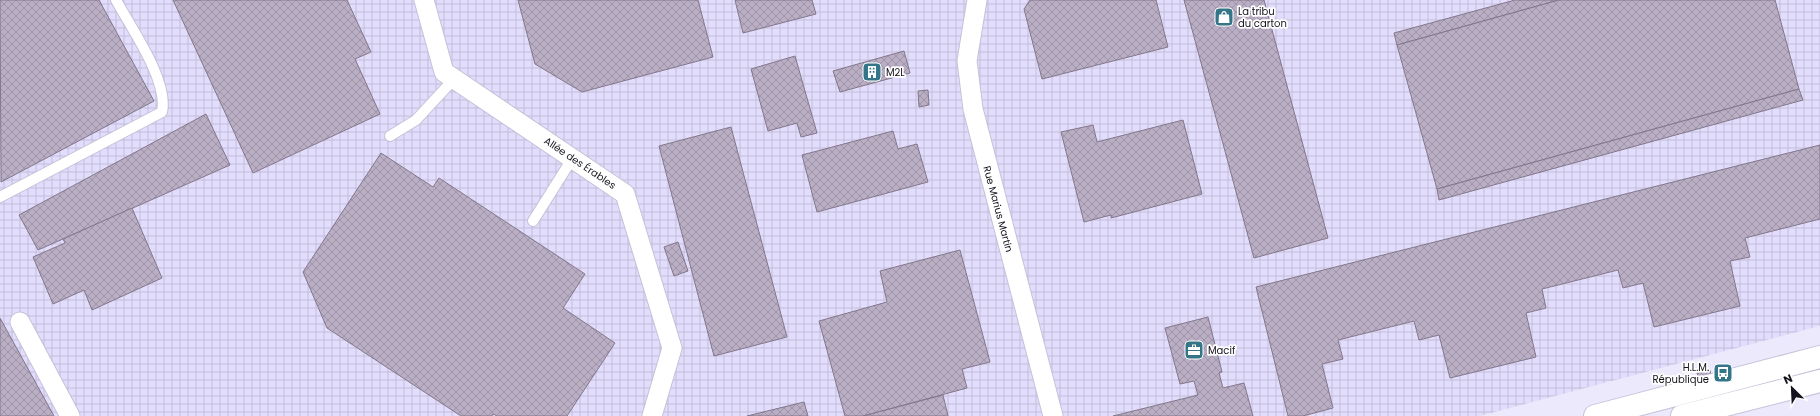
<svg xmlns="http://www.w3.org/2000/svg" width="1820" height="416" viewBox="0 0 1820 416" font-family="Poppins,sans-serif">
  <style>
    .industrial { fill: url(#industrial-grid) }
    .building { fill: url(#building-cross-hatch); stroke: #82778c }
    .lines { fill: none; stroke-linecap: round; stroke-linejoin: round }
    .service-casing { stroke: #c6c1d9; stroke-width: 12 }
    .minor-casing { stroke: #c6c1d9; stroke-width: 21 }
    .secondary-casing { stroke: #c6c1d9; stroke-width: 24 }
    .service { stroke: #fff; stroke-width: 10 }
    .minor { stroke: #fff; stroke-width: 19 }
    .secondary { stroke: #fff; stroke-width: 22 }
    .labels { text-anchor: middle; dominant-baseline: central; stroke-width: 3.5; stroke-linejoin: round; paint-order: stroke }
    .poi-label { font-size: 10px; fill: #14131b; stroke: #fff; text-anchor: start }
    .street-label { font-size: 10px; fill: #14131b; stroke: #fff }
  </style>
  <defs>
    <pattern id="industrial-grid" width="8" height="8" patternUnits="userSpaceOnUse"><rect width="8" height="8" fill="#e3ddfd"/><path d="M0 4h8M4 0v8" fill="none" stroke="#c2bdd8"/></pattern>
    <pattern id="building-cross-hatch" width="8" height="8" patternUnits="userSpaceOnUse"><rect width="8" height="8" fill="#baaec4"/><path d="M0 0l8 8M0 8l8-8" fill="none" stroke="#9f95a8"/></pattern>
  </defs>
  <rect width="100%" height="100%" fill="#ede9fd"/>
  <!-- industrial -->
  <path class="industrial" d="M0,0H1820V326L1480,416H0Z"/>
  <!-- building -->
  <g class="building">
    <path d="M0,0H99L154,101L1,182Z"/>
    <path d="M173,0H347L371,52L355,59L380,114L253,173Z"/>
    <path d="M518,0H698L713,57L582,92L535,64Z"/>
    <path d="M735,0H812L816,14L743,33Z"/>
    <path d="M1030,0H1156L1168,47L1042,79L1024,9Z"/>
    <path d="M1184,0H1264L1328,238L1254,258Z"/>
    <path d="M1515,0H1559L1397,45L1394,33Z"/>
    <path d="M1559,0H1775L1799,89L1437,189L1397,45Z"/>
    <path d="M904,51L910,73L840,92L833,71Z"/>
    <path d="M795,56L817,133L801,137L797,123L768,131L751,69Z"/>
    <path d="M1799,89L1803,100L1439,200L1437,189Z"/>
    <path d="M928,90L929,105L919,107L918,91Z"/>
    <path d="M206,114L230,165L38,250L19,215Z"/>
    <path d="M1183,120L1202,194L1111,218V215L1084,222L1061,132L1093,125L1097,142Z"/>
    <path d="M731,127L787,337L714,356L659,146Z"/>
    <path d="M893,131L898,149L917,144L928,182L817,212L802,155Z"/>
    <path d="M1820,145V219L1745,238L1750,257L1730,261L1740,306L1654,327L1643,283L1623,288L1618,270L1542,289L1546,308L1526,313L1536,357L1450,378L1439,335L1419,340L1414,321L1338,340L1343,359L1322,364L1333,408L1303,416H1288L1256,287Z"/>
    <path d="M381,153L433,187L439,178L585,274L563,308L615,343L567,416H497L493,414L492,416H461L327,328L303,272Z"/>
    <path d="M132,208L162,278L92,310L84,290L53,304L33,257L65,243L63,239Z"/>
    <path d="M678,242L688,271L674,276L664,247Z"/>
    <path d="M960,250L990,362L962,369L967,388L863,416H845L819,321L887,302L880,271Z"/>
    <path d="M1208,317L1222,372L1219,373L1223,388L1244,383L1253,416H1113L1198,395L1194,381L1180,384L1165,328Z"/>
    <path d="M0,318L54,416H0Z"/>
    <path d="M1710,370L1711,375L1699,379L1697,373Z"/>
    <path d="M943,395L948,416H863Z"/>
    <path d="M804,402L808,416H747Z"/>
  </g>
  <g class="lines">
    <defs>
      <g id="service">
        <path d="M390,136L416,120L454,79"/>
        <path d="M0,197L162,112C169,81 131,28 116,0"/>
        <path d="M533,221L572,159"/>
      </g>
      <g id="minor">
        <path d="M424,0L444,72L625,194L672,348L652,416"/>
        <path d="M977,0L967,61L973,109L1053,416"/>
        <path d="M20,322L70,416"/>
      </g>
      <g id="secondary">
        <path d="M1595,416L1820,357"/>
        <path d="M1682,416L1820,381"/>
      </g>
    </defs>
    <!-- service casing -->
    <use href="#service" class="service-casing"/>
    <!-- minor casing -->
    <use href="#minor" class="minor-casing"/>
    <!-- secondary casing -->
    <use href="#secondary" class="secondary-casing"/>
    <!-- service -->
    <use href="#service" class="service"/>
    <!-- minor -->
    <use href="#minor" class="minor"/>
    <!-- secondary -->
    <use href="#secondary" class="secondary"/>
  </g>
  <!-- icons -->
  <defs>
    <symbol id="shop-square" viewBox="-11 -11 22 22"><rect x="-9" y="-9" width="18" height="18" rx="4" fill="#347587" stroke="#fff"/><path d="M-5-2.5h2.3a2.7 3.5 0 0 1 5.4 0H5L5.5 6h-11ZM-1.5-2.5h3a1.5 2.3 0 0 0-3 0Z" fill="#fff"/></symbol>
    <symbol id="building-square" viewBox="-11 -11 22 22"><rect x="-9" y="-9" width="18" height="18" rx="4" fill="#347587" stroke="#fff"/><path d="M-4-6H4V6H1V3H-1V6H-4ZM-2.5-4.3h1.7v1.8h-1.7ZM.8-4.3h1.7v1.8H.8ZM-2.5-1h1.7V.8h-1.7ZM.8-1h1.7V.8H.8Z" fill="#fff"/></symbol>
    <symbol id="office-square" viewBox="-11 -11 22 22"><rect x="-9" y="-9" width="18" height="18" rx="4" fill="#347587" stroke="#fff"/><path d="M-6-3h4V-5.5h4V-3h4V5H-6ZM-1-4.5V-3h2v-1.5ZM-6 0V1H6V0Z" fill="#fff"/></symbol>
    <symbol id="bus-square" viewBox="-11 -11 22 22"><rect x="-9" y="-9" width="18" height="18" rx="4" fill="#347587" stroke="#fff"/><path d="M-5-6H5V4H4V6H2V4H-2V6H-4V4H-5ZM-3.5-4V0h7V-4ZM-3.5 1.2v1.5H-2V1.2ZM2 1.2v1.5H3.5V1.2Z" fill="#fff"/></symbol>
  </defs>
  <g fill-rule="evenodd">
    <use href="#shop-square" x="1213" y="6" width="22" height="22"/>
    <use href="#building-square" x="861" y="61" width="22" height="22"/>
    <use href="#office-square" x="1183" y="339" width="22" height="22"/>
    <use href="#bus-square" x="1712" y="362" width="22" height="22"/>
  </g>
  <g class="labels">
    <!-- poi labels -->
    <g class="poi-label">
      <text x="1238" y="11">La tribu<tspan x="1238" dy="12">du carton</tspan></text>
      <text x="886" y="72">M2L</text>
      <text x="1208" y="350">Macif</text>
      <text x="1709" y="367" text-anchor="end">H.L.M.<tspan x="1709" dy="12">République</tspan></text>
    </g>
    <!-- street labels -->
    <g class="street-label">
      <text transform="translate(580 163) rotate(34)">Allée des Érables</text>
      <text transform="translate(998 209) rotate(75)">Rue Marius Martin</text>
    </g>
  </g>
  <!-- north arrow -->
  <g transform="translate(1792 388) rotate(336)" stroke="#ffffff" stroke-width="3" paint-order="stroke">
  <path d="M0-3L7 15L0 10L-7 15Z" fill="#14131b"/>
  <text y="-6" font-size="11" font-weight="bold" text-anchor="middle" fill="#14131b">N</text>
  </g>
</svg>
